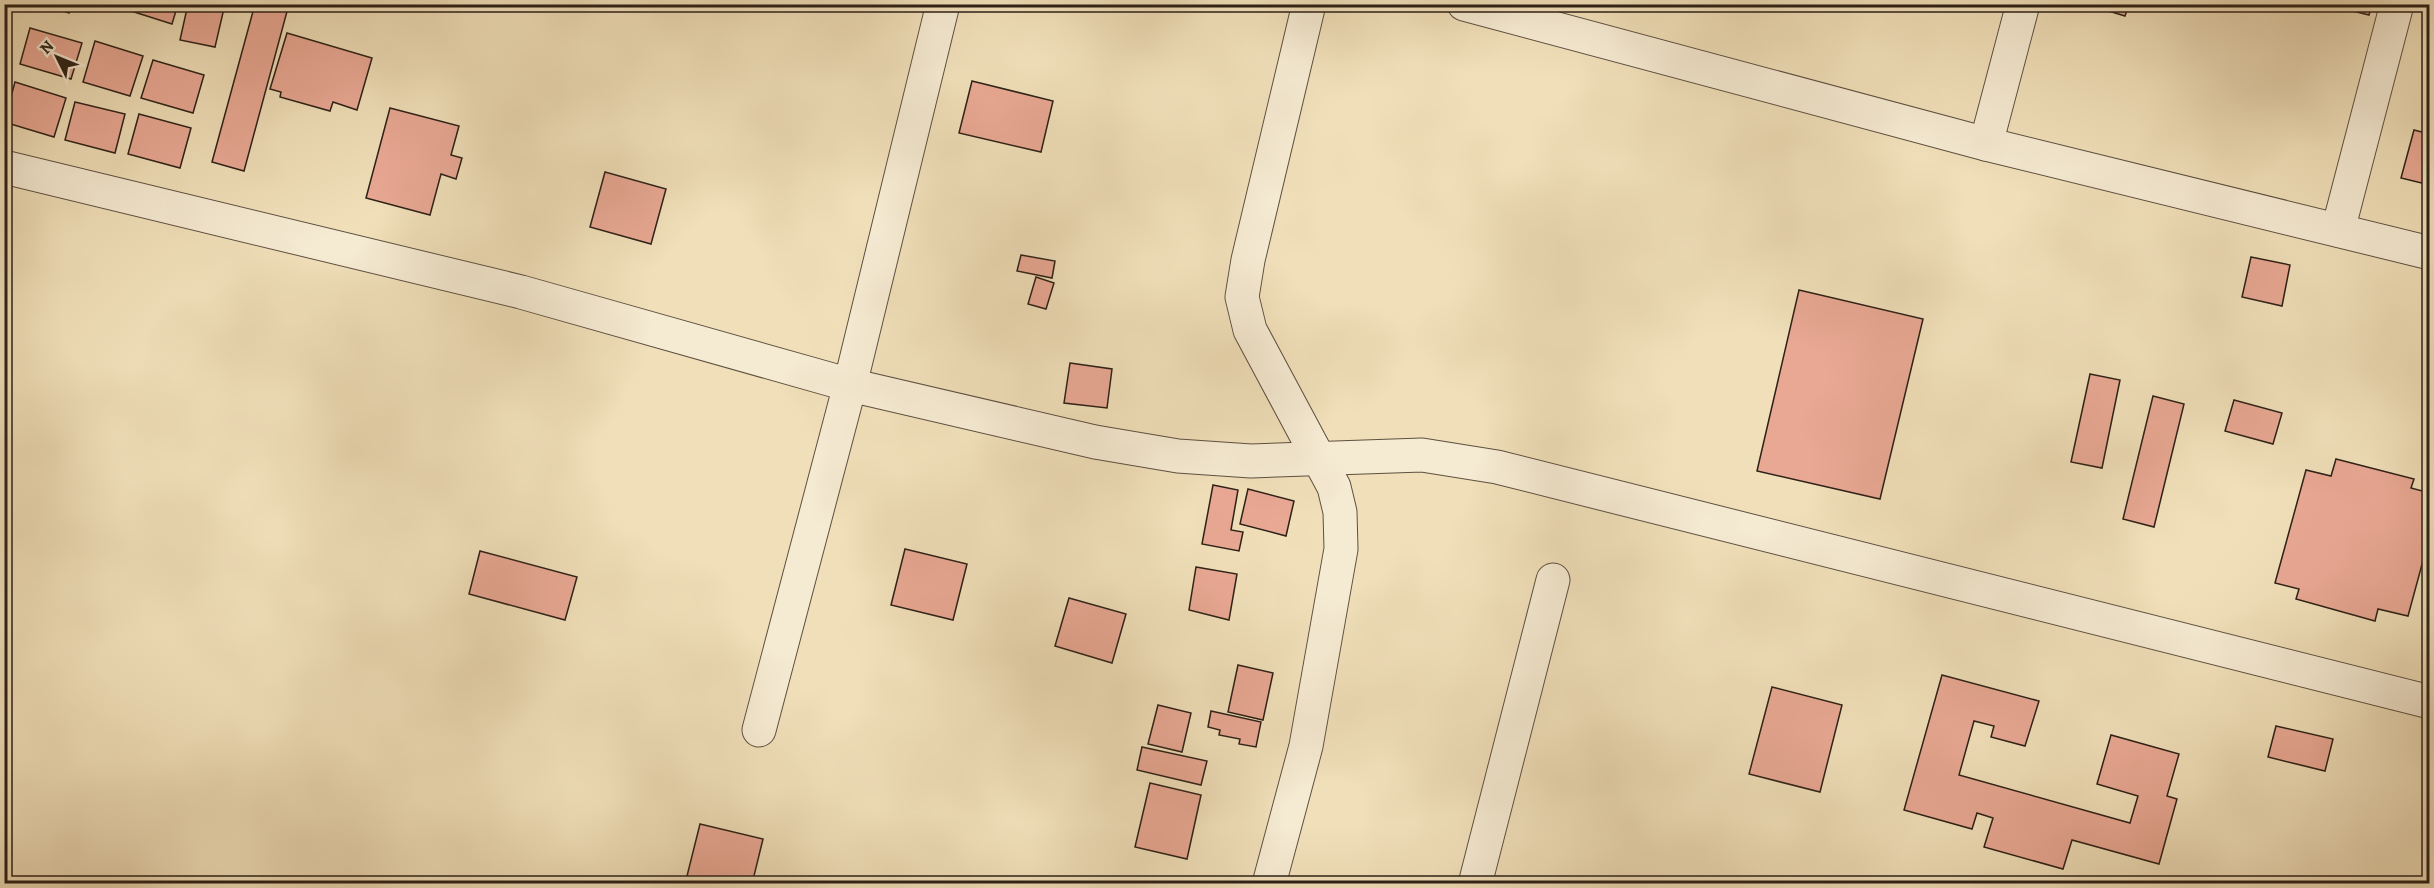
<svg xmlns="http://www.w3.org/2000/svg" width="2434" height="888" viewBox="0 0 2434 888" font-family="Alegreya,serif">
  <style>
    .building { fill: #e9a894; stroke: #2d2117; stroke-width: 1.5 }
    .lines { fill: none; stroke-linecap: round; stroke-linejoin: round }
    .minor-casing { stroke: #5e5040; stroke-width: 35 }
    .minor { stroke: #f5ead2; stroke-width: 33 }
  </style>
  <rect width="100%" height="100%" fill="#f0dfb9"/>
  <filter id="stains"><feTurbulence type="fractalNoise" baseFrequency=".00333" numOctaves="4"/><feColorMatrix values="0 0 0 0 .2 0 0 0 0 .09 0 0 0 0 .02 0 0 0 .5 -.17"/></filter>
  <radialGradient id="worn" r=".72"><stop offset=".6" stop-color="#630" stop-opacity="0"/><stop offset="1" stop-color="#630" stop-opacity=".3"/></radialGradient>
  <!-- building -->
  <g class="building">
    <path d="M43,4H72L69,13Z"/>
    <path d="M109,4H178L172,24Z"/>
    <path d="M188,4H225L215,47L180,40Z"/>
    <path d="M255,4H289L244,171L212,162Z"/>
    <path d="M2086,4H2129L2125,16Z"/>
    <path d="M2325,4H2372L2369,15Z"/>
    <path d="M30,28L82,43L71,79L20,64Z"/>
    <path d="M287,33L372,58L357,110L333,102L330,111L280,97L281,92L270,89Z"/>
    <path d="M95,41L143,56L130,96L83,82Z"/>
    <path d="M153,60L204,75L193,113L141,98Z"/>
    <path d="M972,81L1053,101L1041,152L959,133Z"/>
    <path d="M15,82L66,98L54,137L4,122Z"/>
    <path d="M75,102L125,114L115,153L65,140Z"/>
    <path d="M390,108L459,126L451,155L462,158L456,179L441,174L430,215L366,198Z"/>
    <path d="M139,114L191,128L180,168L128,154Z"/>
    <path d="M2414,130L2430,134V185L2401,178Z"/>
    <path d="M605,172L666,189L651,244L590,227Z"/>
    <path d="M1021,255L1055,261L1052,278L1017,271Z"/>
    <path d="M2251,257L2290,265L2282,306L2242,297Z"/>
    <path d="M1036,277L1054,283L1046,309L1028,304Z"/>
    <path d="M1799,290L1923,319L1880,499L1757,471Z"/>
    <path d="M1070,363L1112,369L1107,408L1064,403Z"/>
    <path d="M2090,374L2120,380L2102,468L2071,462Z"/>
    <path d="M2153,396L2184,404L2154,527L2123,519Z"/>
    <path d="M2234,400L2282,413L2273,444L2225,431Z"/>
    <path d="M2336,459L2414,479L2411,488L2430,493V535L2408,616L2378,609L2375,621L2296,599L2299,589L2275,583L2306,470L2331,476Z"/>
    <path d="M1213,485L1238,490L1231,530L1243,532L1239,551L1202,544Z"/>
    <path d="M1248,489L1294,501L1286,536L1240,524Z"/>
    <path d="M905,549L967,564L953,620L891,605Z"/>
    <path d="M480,551L577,577L565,620L469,594Z"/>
    <path d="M1196,567L1237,574L1229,620L1189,610Z"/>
    <path d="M1069,598L1126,614L1112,663L1055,646Z"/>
    <path d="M1238,665L1273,673L1263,720L1228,712Z"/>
    <path d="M1942,675L2039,701L2025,746L1991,737L1994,726L1974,721L1959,775L2130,823L2138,796L2097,784L2111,735L2179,754L2167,796L2177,799L2159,864L2072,840L2063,869L1984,847L1993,818L1977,813L1972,829L1904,810Z"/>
    <path d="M1772,687L1842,705L1820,792L1749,774Z"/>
    <path d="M1158,705L1191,713L1182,752L1148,744Z"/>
    <path d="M1211,711L1261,722L1256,747L1239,744L1240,739L1219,735L1220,730L1208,727Z"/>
    <path d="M2276,726L2333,739L2325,771L2268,757Z"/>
    <path d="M1142,747L1207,761L1201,785L1137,770Z"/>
    <path d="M1150,783L1201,795L1187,859L1135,847Z"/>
    <path d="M700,824L763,839L752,884H685Z"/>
  </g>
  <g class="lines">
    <defs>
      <g id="minor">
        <path d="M1464,4L1986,144L2430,253"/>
        <path d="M1986,144L2023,4"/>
        <path d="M4,167L521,292L850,385L1095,442L1178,456L1251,461L1422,455L1497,467L2430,702"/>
        <path d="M2338,230L2397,4"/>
        <path d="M759,730L850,385L943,4"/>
        <path d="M1269,884L1306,746L1341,549L1340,512L1334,487L1250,330L1242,297L1248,260L1309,4"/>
        <path d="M1475,884L1553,580"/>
      </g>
    </defs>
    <!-- minor casing -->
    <use href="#minor" class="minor-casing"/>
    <!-- minor -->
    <use href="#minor" class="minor"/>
  </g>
  <!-- margin -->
  <rect width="2434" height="888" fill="none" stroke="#f0dfb9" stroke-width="24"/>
  <rect x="6" y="6" width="2422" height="876" fill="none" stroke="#2d2117" stroke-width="3"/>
  <rect x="12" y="12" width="2410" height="864" fill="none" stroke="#2d2117" stroke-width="1.5"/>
  <!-- north arrow -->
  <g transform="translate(57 57) rotate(313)" stroke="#f5ead2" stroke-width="4.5" paint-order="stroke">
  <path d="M0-4.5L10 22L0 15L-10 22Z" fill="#2d2117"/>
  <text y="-9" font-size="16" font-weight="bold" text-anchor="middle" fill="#2d2117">N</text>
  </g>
  <rect width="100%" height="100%" filter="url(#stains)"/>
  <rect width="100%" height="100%" fill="url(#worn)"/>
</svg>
